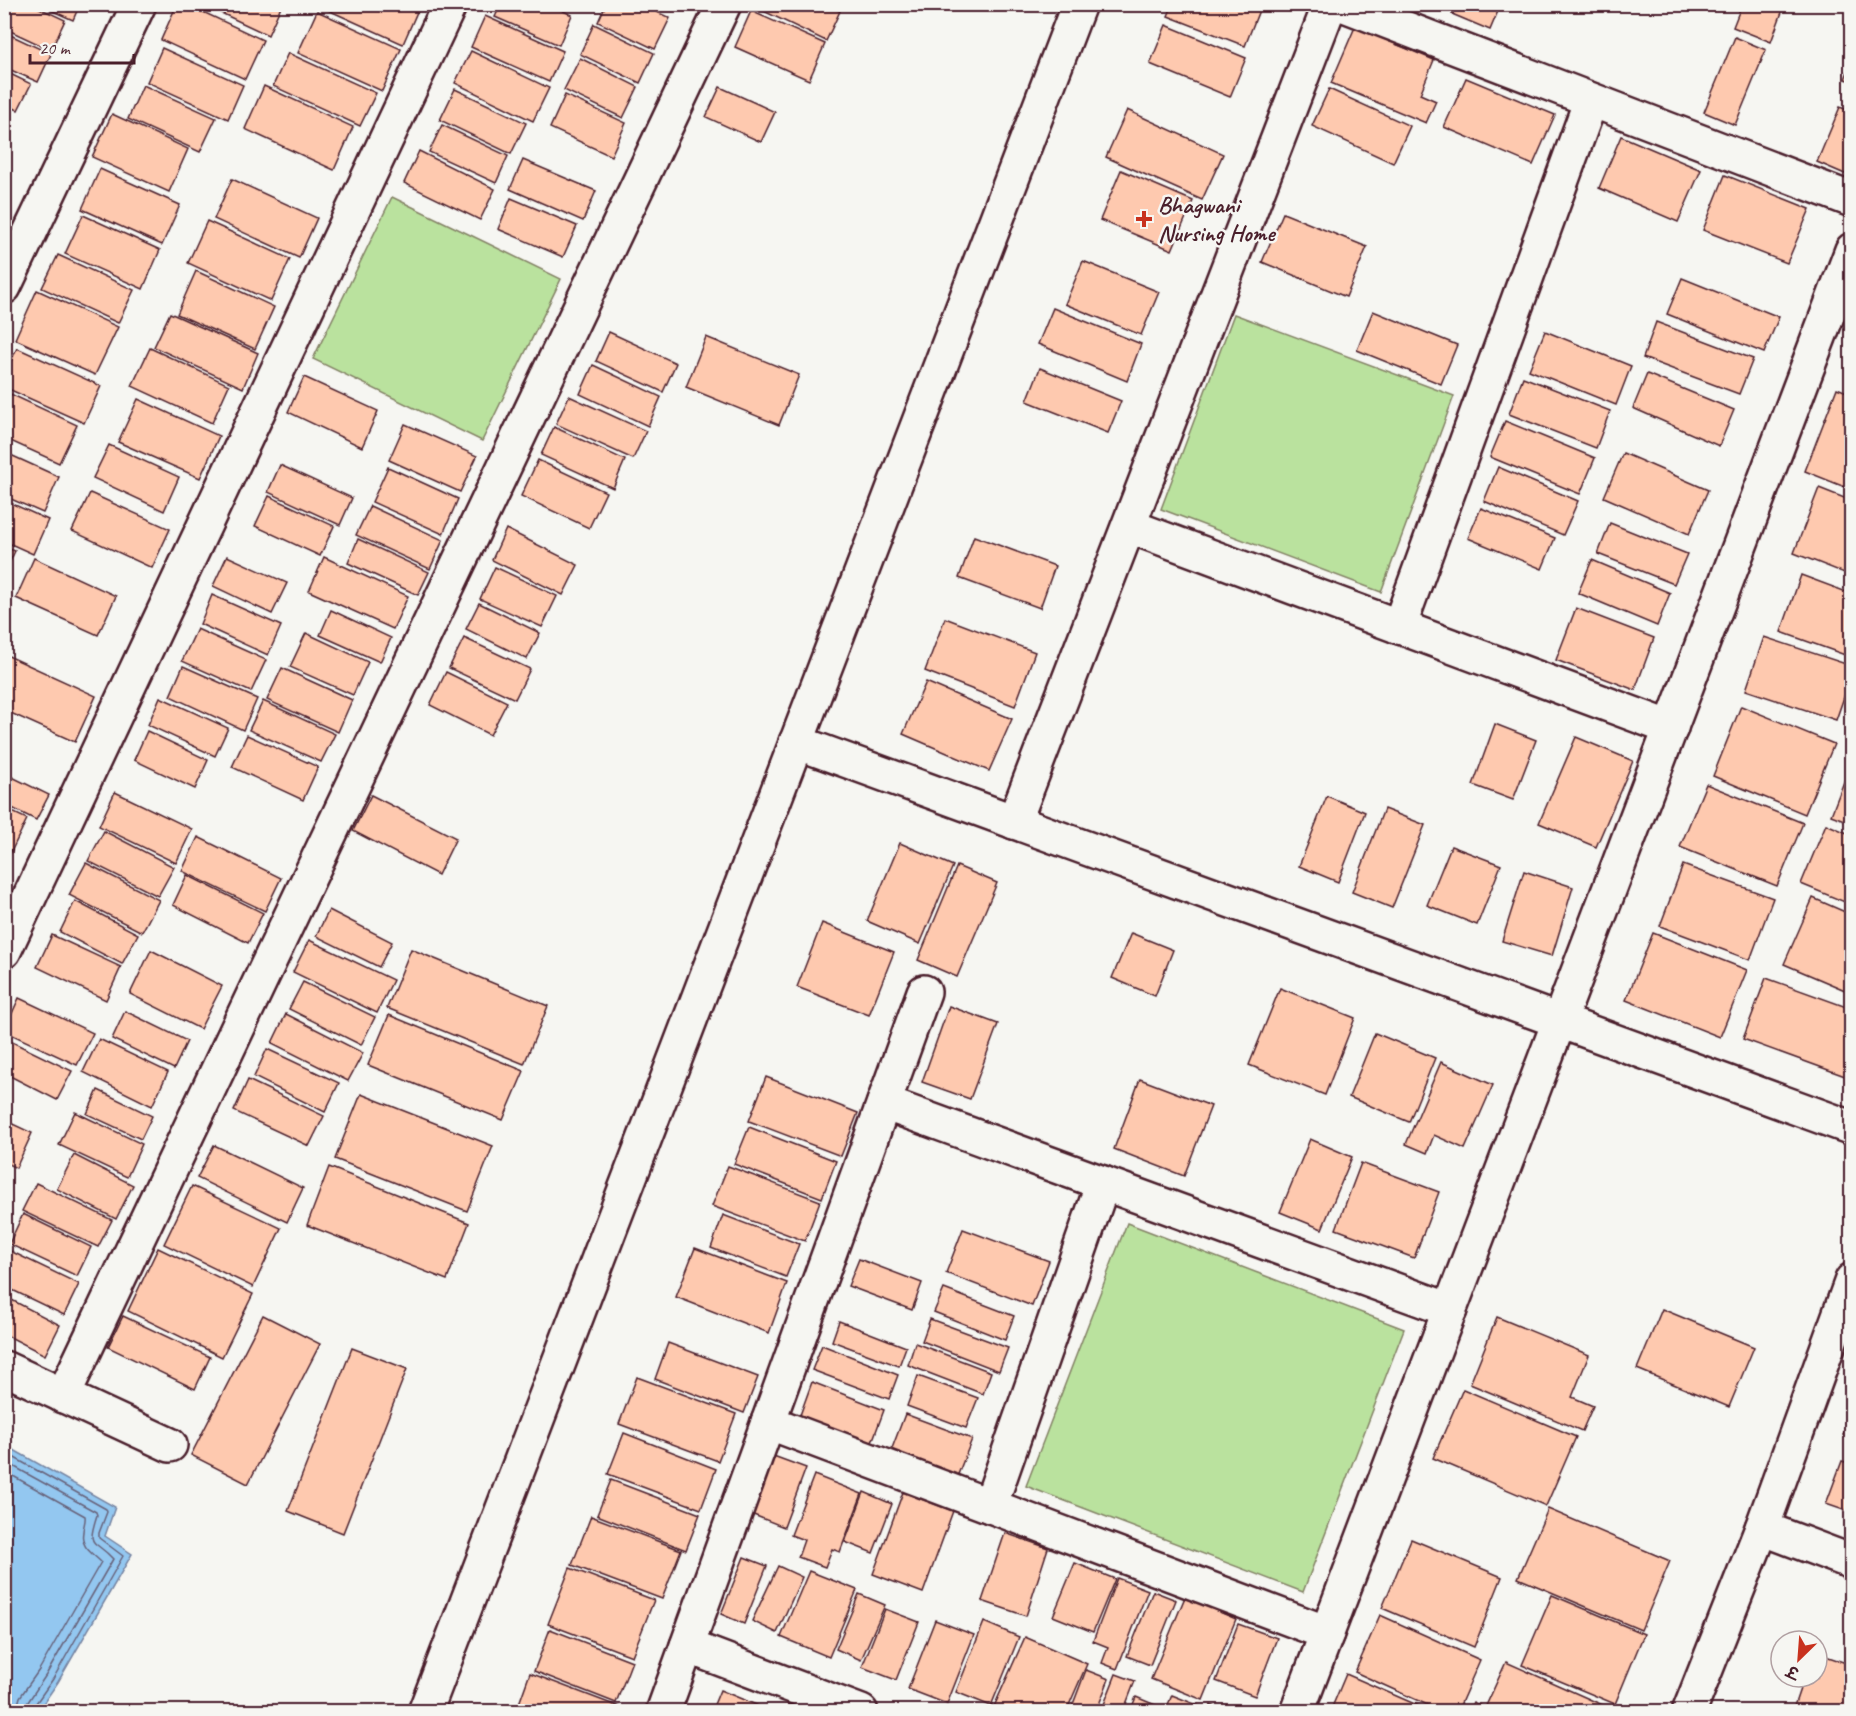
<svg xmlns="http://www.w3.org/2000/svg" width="1856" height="1716" viewBox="0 0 1856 1716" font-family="Caveat,'Playpen Sans Deva',sans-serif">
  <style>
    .green { fill: #bae29e; stroke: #828064; stroke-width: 1.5 }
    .water { fill: #93c7f0; stroke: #7684a1; stroke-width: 1.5 }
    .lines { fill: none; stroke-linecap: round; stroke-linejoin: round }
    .shore { stroke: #67627a; stroke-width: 1.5 }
    .building { fill: #fec9af; stroke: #4a1f2b; stroke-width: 1.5 }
    .minor-casing { stroke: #4a1f2b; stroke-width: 38 }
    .minor { stroke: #f6f6f2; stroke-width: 33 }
    .poi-dot { fill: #c8321e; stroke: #f6f6f2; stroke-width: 2 }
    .labels { text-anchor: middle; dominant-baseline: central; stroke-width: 5; stroke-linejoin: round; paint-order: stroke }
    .poi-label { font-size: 24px; font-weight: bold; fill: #4a1f2b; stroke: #f6f6f2; text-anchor: start }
  </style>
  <rect width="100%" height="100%" fill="#f6f6f2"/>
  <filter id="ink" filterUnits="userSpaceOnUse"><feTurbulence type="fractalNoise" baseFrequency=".0167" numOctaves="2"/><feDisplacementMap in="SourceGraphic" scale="12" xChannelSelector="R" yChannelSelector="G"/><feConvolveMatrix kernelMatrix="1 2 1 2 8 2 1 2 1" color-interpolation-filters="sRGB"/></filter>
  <g filter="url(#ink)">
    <!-- green -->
    <g class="green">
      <path d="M392,197L561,279L482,441L313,359Z"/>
      <path d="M1234,314L1454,396L1381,592L1161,509Z"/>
      <path d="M1127,1223L1404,1329L1303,1592L1026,1486Z"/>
    </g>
    <!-- water -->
    <path class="water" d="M5,1445L115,1507L105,1536L132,1554L58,1682L38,1711H5Z"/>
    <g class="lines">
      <!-- shore -->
      <g class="shore">
        <path d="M4,1452L106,1509L107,1512L99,1533V1538L123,1556L53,1679L34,1706L33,1712"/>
        <path d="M4,1461L96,1512L97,1515C86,1549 94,1538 113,1559L46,1675L28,1702L25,1712"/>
        <path d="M4,1471L85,1516C86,1522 83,1526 83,1532C80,1547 92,1553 101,1562L39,1670L20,1697L16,1712"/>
      </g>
    </g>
    <!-- building -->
    <g class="building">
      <path d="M5,4H31L65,20L51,50L4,28Z"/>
      <path d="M37,4H80L73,20Z"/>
      <path d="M177,4H186L263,40L245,79L161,40Z"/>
      <path d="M202,4H282L268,35Z"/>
      <path d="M418,4L420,5L403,44L317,5Z"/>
      <path d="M501,4H548L572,15L559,45L495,17Z"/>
      <path d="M606,4H640L670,18L655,49L598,22Z"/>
      <path d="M658,4H676L673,11Z"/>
      <path d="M749,4H826L840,11L826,41Z"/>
      <path d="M1173,4H1259L1261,5L1245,46L1168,16Z"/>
      <path d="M1456,4H1501L1490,30L1452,14Z"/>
      <path d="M1742,4H1785L1771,42L1733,27Z"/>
      <path d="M317,11L401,49L382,91L298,53Z"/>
      <path d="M751,11L825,44L809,80L735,47Z"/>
      <path d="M485,16L563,51L549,82L471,47Z"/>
      <path d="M594,24L654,53L640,83L580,54Z"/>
      <path d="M1166,25L1246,58L1230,97L1150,64Z"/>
      <path d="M1355,27L1434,60L1420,94L1436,101L1426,123L1331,83Z"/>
      <path d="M4,32L51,54L38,82L4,67Z"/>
      <path d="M1735,37L1766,50L1735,125L1704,112Z"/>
      <path d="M162,48L243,85L228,119L147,82Z"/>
      <path d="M471,51L549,88L533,121L455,83Z"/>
      <path d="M288,53L376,93L360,126L273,86Z"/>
      <path d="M580,58L638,87L623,118L564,90Z"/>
      <path d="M1852,61V81L1845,79Z"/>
      <path d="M4,71L31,84L18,110L4,104Z"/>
      <path d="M1466,78L1555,115L1533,165L1444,127Z"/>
      <path d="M143,85L216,118L200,152L128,119Z"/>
      <path d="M264,86L353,127L334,170L245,129Z"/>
      <path d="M720,87L775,112L761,142L706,117Z"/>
      <path d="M455,89L526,123L511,154L440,120Z"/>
      <path d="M1329,89L1410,126L1393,163L1312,126Z"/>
      <path d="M565,95L626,123L611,156L550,128Z"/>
      <path d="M1840,107L1852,112V177L1817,162Z"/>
      <path d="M1127,110L1223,154L1202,200L1106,157Z"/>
      <path d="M112,114L188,149L169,192L92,157Z"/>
      <path d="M442,125L508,156L496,183L429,152Z"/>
      <path d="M1621,136L1701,170L1678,222L1599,188Z"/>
      <path d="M419,151L495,189L480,220L404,183Z"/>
      <path d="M523,160L596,191L583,221L510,189Z"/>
      <path d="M100,169L180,205L162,245L82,209Z"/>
      <path d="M1121,170L1193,201L1172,250L1100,220Z"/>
      <path d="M1725,175L1810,209L1787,263L1703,230Z"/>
      <path d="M232,179L317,218L299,258L214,219Z"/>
      <path d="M511,198L577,226L563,257L498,229Z"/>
      <path d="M1283,213L1367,247L1346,297L1262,262Z"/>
      <path d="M83,215L160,250L143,289L65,254Z"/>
      <path d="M207,221L290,259L271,301L188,263Z"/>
      <path d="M58,255L134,290L118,323L42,288Z"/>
      <path d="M1083,261L1159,292L1141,335L1065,304Z"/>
      <path d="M196,271L274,307L255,349L177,314Z"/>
      <path d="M1682,278L1779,317L1764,353L1667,314Z"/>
      <path d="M37,290L118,327L95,375L15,339Z"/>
      <path d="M1053,308L1141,344L1127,381L1038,344Z"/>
      <path d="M1373,311L1457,345L1441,384L1357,350Z"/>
      <path d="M170,313L258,353L243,388L154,347Z"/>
      <path d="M1656,322L1753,359L1739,394L1643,358Z"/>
      <path d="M1545,331L1631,366L1616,405L1529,370Z"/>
      <path d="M609,332L676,363L663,392L596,361Z"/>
      <path d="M706,337L799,375L779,425L686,387Z"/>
      <path d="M17,348L101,386L84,423L4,387V376Z"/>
      <path d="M150,348L229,385L212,423L132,386Z"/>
      <path d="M593,365L661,397L648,426L580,394Z"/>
      <path d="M1040,368L1121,401L1108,433L1027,401Z"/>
      <path d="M1647,374L1734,410L1719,446L1633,408Z"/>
      <path d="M304,377L378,411L362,447L288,412Z"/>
      <path d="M1523,377L1610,411L1596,448L1509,414Z"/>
      <path d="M1837,388L1852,394V490L1805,471Z"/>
      <path d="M4,391L77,425L59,463L4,438Z"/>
      <path d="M569,396L646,431L633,459L556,424Z"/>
      <path d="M138,399L219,436L200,478L118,442Z"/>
      <path d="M1505,421L1595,458L1580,494L1490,457Z"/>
      <path d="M405,424L477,456L460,492L389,460Z"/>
      <path d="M554,427L625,460L613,488L541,455Z"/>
      <path d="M109,445L179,477L164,511L93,478Z"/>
      <path d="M4,452L59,477L43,513L4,496Z"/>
      <path d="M1623,453L1708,490L1689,534L1604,497Z"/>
      <path d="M538,460L606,492L589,528L521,496Z"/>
      <path d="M280,465L352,498L340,525L268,492Z"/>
      <path d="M388,467L458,499L443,534L372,502Z"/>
      <path d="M1498,467L1578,501L1563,535L1484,501Z"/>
      <path d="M1819,488L1852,501V576L1794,553Z"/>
      <path d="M90,493L170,529L152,568L72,531Z"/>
      <path d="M269,496L334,526L320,556L255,526Z"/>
      <path d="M4,500L48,520L33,554L4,541Z"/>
      <path d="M370,506L443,540L430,569L356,535Z"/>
      <path d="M1481,508L1555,538L1542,569L1468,538Z"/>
      <path d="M1610,523L1687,554L1674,584L1598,554Z"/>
      <path d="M506,529L578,565L563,595L492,560Z"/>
      <path d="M974,536L1055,566L1040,608L959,578Z"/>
      <path d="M358,539L429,572L418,595L348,563Z"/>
      <path d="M4,547L15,551L4,574Z"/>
      <path d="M227,556L287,583L272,614L213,586Z"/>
      <path d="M324,557L408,596L393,629L309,591Z"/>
      <path d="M34,558L116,596L98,635L16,598Z"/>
      <path d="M1592,560L1670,593L1657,626L1578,593Z"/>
      <path d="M495,567L557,596L542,627L480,599Z"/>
      <path d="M1801,575L1852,594V647L1848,656L1781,632Z"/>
      <path d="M212,595L281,626L268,655L200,624Z"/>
      <path d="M479,603L540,633L527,659L466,629Z"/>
      <path d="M1576,608L1654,638L1635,690L1556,660Z"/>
      <path d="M331,610L391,638L380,662L320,635Z"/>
      <path d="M945,618L1035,652L1015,706L925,671Z"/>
      <path d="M197,629L266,660L251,692L182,661Z"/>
      <path d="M306,633L368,662L353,695L290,667Z"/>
      <path d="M1764,637L1852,666V674L1836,720L1746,690Z"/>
      <path d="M464,638L530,669L515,699L449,668Z"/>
      <path d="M4,654L96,696L75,742L4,710Z"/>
      <path d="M183,666L257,699L243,730L170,696Z"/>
      <path d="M282,668L352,700L338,732L267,700Z"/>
      <path d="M446,672L507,702L490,735L430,705Z"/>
      <path d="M926,682L1012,719L989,771L903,734Z"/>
      <path d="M160,697L228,728L215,756L148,725Z"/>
      <path d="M263,701L335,734L321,762L249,730Z"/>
      <path d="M1741,706L1834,744L1805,814L1713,776Z"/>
      <path d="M1495,724L1536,740L1513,800L1473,785Z"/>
      <path d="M147,731L208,760L195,789L134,760Z"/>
      <path d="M247,735L318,767L303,800L232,767Z"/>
      <path d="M1576,737L1633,761L1596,847L1539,823Z"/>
      <path d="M1852,761V823L1831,815Z"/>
      <path d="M4,773L49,795L36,820L4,804Z"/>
      <path d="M1706,784L1803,823L1777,886L1680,847Z"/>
      <path d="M115,792L192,829L176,863L99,826Z"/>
      <path d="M371,795L456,838L438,875L353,831Z"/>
      <path d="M1327,796L1365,812L1338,882L1299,866Z"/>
      <path d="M4,808L27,819L8,858L4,856Z"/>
      <path d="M1384,809L1425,825L1392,908L1352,892Z"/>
      <path d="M1826,824L1852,835V905L1801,884Z"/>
      <path d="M104,831L174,867L158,896L88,861Z"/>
      <path d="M198,837L281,878L265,911L182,871Z"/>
      <path d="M900,843L953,866L920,944L867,921Z"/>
      <path d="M1451,846L1501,865L1477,925L1427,905Z"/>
      <path d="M86,863L159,900L142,932L69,895Z"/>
      <path d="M1683,865L1773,898L1750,960L1660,926Z"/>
      <path d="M957,866L997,883L957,977L918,960Z"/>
      <path d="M1524,871L1573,887L1552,956L1502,941Z"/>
      <path d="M187,875L263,913L248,943L173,905Z"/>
      <path d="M1813,898L1852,915V993L1784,964Z"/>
      <path d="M75,901L138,934L122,964L60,932Z"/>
      <path d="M329,910L392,942L379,967L316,936Z"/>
      <path d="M822,923L894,952L869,1015L797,987Z"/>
      <path d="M1131,933L1173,950L1155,996L1112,978Z"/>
      <path d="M1653,933L1747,970L1720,1037L1626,1000Z"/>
      <path d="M52,935L121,967L106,1000L37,967Z"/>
      <path d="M309,940L393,980L377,1013L293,972Z"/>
      <path d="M411,949L548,1006L524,1064L387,1008Z"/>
      <path d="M151,950L222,986L200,1029L130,994Z"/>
      <path d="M1766,978L1852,1009V1060L1845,1076L1743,1039Z"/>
      <path d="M303,982L375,1017L361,1045L289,1009Z"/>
      <path d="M1280,988L1355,1018L1325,1095L1249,1065Z"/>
      <path d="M19,998L93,1033L77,1065L4,1031Z"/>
      <path d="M949,1006L998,1024L970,1099L922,1082Z"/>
      <path d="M125,1011L187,1041L174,1069L112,1039Z"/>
      <path d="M286,1014L363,1053L348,1081L272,1043Z"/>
      <path d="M389,1015L524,1071L503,1120L368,1065Z"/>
      <path d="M1375,1033L1435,1058L1409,1122L1349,1097Z"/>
      <path d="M4,1038L72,1071L57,1100L4,1073Z"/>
      <path d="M99,1039L168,1072L152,1106L83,1072Z"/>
      <path d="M267,1049L339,1083L325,1112L254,1077Z"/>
      <path d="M1441,1062L1493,1085L1465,1149L1434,1135L1427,1153L1406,1144Z"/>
      <path d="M766,1077L858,1113L841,1156L749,1121Z"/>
      <path d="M1140,1079L1211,1106L1184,1176L1114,1149Z"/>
      <path d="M248,1080L324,1116L309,1146L234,1111Z"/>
      <path d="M98,1090L152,1116L141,1139L87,1114Z"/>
      <path d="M361,1094L493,1146L467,1211L335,1159Z"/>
      <path d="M75,1112L142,1144L127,1177L59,1145Z"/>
      <path d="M4,1120L32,1133L16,1168L4,1162Z"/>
      <path d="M749,1127L836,1161L822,1198L734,1164Z"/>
      <path d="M1310,1139L1352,1157L1322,1229L1280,1212Z"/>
      <path d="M214,1145L303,1188L287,1222L197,1178Z"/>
      <path d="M74,1155L133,1185L116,1219L57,1189Z"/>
      <path d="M1361,1163L1439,1192L1414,1258L1336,1229Z"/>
      <path d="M728,1166L820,1201L805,1241L712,1206Z"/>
      <path d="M329,1167L469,1223L447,1280L307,1225Z"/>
      <path d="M36,1183L112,1220L98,1247L22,1211Z"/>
      <path d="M192,1186L281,1228L253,1287L164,1244Z"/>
      <path d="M23,1214L91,1247L77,1276L9,1244Z"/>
      <path d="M723,1215L799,1244L786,1277L711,1248Z"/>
      <path d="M963,1229L1049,1261L1032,1306L946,1273Z"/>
      <path d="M4,1248L79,1284L64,1315L4,1286Z"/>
      <path d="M158,1248L253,1294L222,1357L128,1311Z"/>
      <path d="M695,1248L787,1283L769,1333L676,1297Z"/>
      <path d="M859,1259L922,1283L912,1310L848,1286Z"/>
      <path d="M944,1289L1014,1316L1005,1340L934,1312Z"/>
      <path d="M4,1296L60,1325L45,1355L4,1334Z"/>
      <path d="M1662,1309L1754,1347L1729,1407L1637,1369Z"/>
      <path d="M263,1315L320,1344L248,1484L191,1455Z"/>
      <path d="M123,1316L210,1357L195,1389L108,1347Z"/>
      <path d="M1497,1317L1589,1355L1572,1397L1593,1406L1582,1431L1470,1384Z"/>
      <path d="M930,1319L1008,1348L999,1371L922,1341Z"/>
      <path d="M839,1321L906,1347L899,1366L832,1341Z"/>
      <path d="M668,1343L758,1377L744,1413L655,1379Z"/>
      <path d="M915,1343L991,1372L983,1394L908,1365Z"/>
      <path d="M822,1345L898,1375L889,1399L812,1370Z"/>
      <path d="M352,1348L407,1369L343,1533L288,1511Z"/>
      <path d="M918,1376L978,1398L966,1428L907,1406Z"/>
      <path d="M637,1377L736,1414L718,1461L619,1424Z"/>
      <path d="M812,1382L884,1410L871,1445L799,1418Z"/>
      <path d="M1463,1389L1576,1437L1546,1506L1433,1458Z"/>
      <path d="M1852,1412V1438L1843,1435Z"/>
      <path d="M905,1414L972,1439L957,1477L891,1451Z"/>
      <path d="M624,1433L716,1469L701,1509L608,1474Z"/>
      <path d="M768,1454L806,1468L784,1527L746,1512Z"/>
      <path d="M1842,1461L1852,1464V1513L1826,1504Z"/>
      <path d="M814,1475L862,1494L840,1552L832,1549L825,1567L798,1557L804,1540L791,1535Z"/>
      <path d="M611,1480L700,1514L686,1550L597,1515Z"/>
      <path d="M864,1492L892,1504L873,1553L845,1542Z"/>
      <path d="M903,1492L953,1511L923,1593L873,1574Z"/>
      <path d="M1548,1509L1670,1561L1641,1630L1518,1578Z"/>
      <path d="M591,1516L681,1550L662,1599L572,1565Z"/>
      <path d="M1005,1533L1048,1548L1026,1616L982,1601Z"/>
      <path d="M1411,1539L1502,1577L1474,1647L1382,1608Z"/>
      <path d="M744,1557L767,1566L744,1624L721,1614Z"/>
      <path d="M1075,1563L1115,1579L1093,1632L1053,1616Z"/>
      <path d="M778,1566L802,1577L777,1633L752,1621Z"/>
      <path d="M570,1568L654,1600L632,1656L548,1624Z"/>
      <path d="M809,1571L857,1590L829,1657L781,1637Z"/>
      <path d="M1117,1578L1148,1590L1117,1669L1102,1663L1108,1647L1093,1641Z"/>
      <path d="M1153,1591L1176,1600L1150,1665L1127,1656Z"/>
      <path d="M859,1594L885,1605L861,1660L836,1649Z"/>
      <path d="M1552,1595L1644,1634L1615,1704L1522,1665Z"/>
      <path d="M1185,1597L1236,1619L1203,1700L1151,1679Z"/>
      <path d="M885,1609L919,1622L896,1680L862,1667Z"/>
      <path d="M1380,1615L1480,1660L1457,1712H1443L1355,1672Z"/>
      <path d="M935,1620L974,1635L947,1704L908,1689Z"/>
      <path d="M984,1622L1019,1637L991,1706L956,1692Z"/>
      <path d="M1238,1624L1277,1638L1255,1696L1216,1681Z"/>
      <path d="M550,1629L632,1661L616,1703L534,1671Z"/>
      <path d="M1025,1637L1087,1664L1066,1712H999L993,1709Z"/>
      <path d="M1817,1653L1852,1665V1712H1792L1804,1677H1817Z"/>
      <path d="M1506,1662L1616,1711L1468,1712L1473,1702L1485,1708Z"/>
      <path d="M1086,1670L1109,1679L1096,1712H1070Z"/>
      <path d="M530,1673L622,1708L621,1712H516Z"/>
      <path d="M1116,1674L1135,1681L1123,1712H1101Z"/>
      <path d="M1346,1674L1433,1712H1330Z"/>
      <path d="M720,1690L773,1712H711Z"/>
      <path d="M1172,1695L1202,1707L1200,1712H1165Z"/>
      <path d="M1136,1697L1160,1707L1158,1712H1130Z"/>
      <path d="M1211,1705L1228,1712H1209Z"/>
    </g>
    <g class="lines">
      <defs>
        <g id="minor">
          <path d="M1342,4L1852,200"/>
          <path d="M4,287L139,4"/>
          <path d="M1129,526L1671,728"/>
          <path d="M1399,627L1591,100"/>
          <path d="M796,742L1852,1128"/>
          <path d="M1014,822L1330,4"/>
          <path d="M4,951L450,4"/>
          <path d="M884,1103L1450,1310"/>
          <path d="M4,1368L170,1445"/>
          <path d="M63,1396L724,4"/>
          <path d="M768,1422L1327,1633"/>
          <path d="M990,1506L1103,1183"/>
          <path d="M1762,1528L1852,1562"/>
          <path d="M687,1646L861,1712"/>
          <path d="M425,1712L1079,4"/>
          <path d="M663,1712L924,992"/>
          <path d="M1297,1712L1852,250"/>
          <path d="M1689,1712L1762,1528L1852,1280"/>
        </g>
      </defs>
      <!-- minor casing -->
      <use href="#minor" class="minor-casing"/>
      <!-- minor -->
      <use href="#minor" class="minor"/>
    </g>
  </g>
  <!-- markers -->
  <path class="poi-dot" d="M1141 210h6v6h6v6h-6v6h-6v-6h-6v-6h6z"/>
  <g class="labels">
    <!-- poi labels -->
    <g class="poi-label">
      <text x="1158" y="205">Bhagwani<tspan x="1158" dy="28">Nursing Home</tspan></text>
    </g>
  </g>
  <!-- margin -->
  <rect width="1856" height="1716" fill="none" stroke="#f6f6f2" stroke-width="24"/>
  <rect x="12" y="12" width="1832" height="1692" fill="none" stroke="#4a1f2b" stroke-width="2" filter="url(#ink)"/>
  <!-- north arrow -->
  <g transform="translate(1799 1659) rotate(205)"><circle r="28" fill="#f6f6f2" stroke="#b1a0a2" stroke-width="1.5"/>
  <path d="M0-4.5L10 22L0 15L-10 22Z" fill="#c8321e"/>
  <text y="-9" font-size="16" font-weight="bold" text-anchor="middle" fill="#4a1f2b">उ</text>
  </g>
  <!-- scale -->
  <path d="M30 54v9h104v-9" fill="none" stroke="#4a1f2b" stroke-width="3"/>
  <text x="39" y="54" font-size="18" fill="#4a1f2b" stroke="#f6f6f2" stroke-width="4.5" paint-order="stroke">20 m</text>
</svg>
